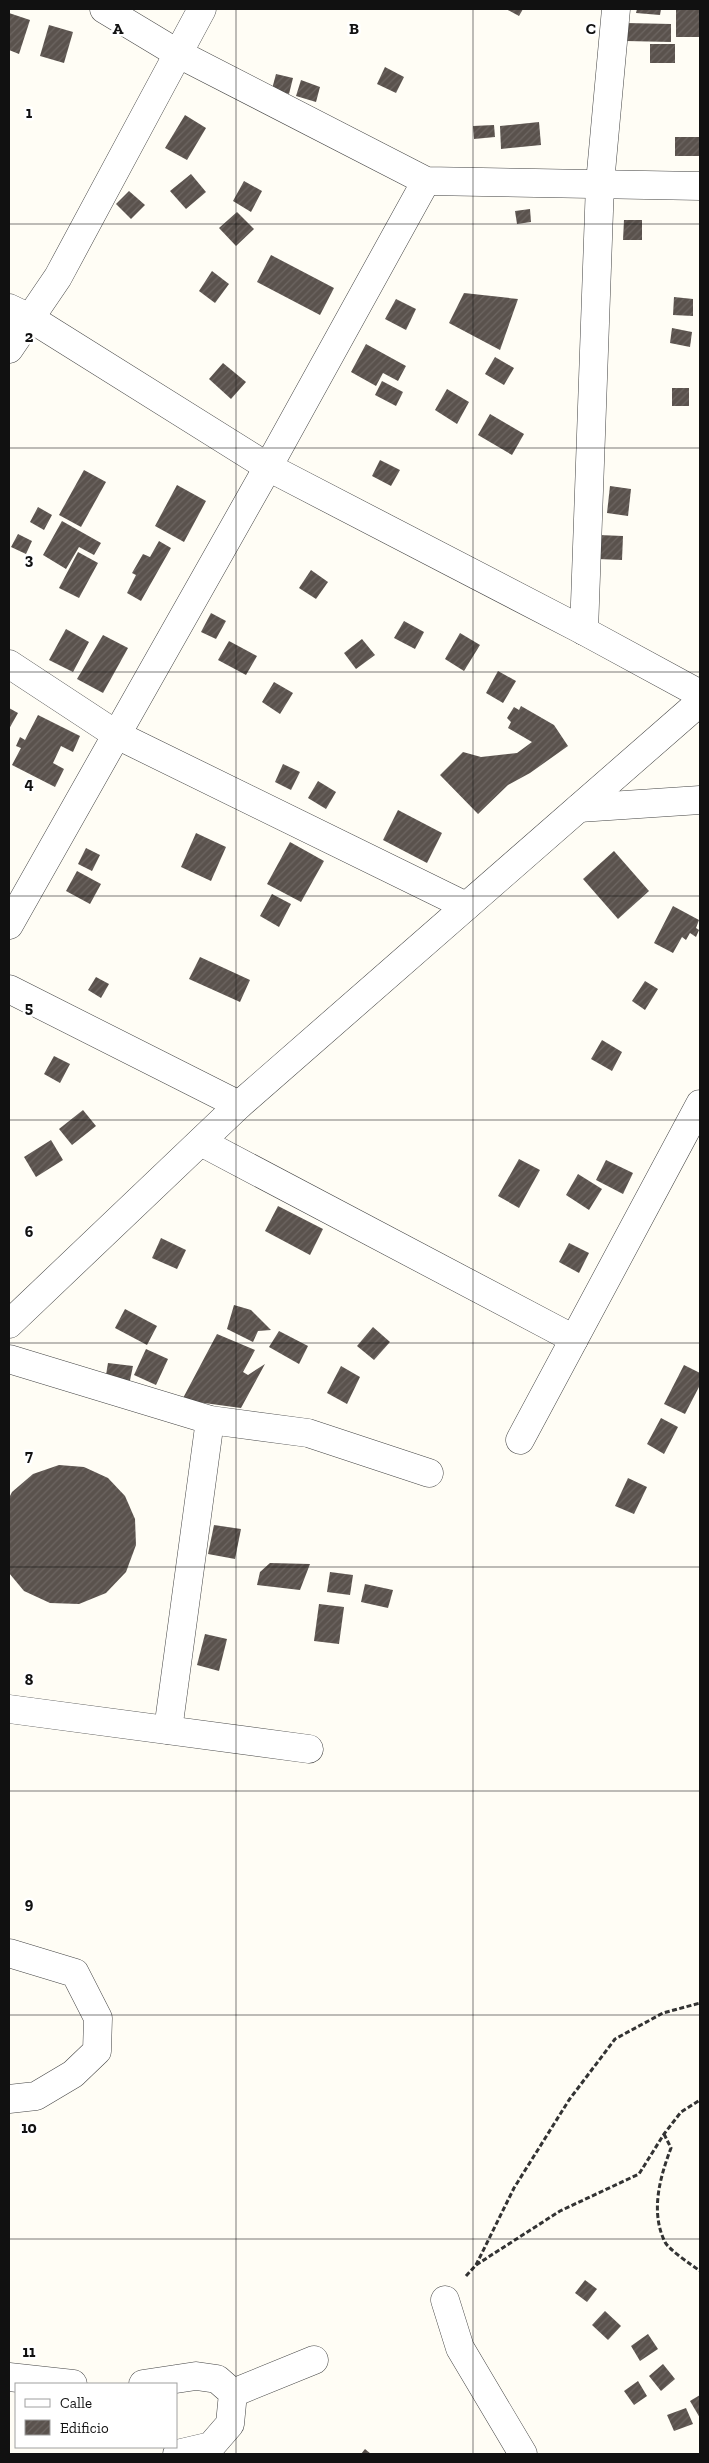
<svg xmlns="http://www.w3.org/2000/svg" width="709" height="2463" viewBox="0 0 709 2463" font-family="'Zilla Slab',serif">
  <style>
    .building { fill: url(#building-hatch) }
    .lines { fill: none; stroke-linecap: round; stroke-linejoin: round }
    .street-casing { stroke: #444; stroke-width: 29 }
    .path { stroke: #333; stroke-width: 3; stroke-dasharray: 5 2.5; stroke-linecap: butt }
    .street { stroke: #fff; stroke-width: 28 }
    .grid { fill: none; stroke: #111; stroke-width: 1; stroke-opacity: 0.55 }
    .grid-label { font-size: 16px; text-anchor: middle; font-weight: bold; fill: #111; stroke: #fff; stroke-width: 5; stroke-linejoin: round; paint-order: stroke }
  </style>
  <defs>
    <pattern id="building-hatch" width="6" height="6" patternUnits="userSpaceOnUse" patternTransform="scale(1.25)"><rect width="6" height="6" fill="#5a524d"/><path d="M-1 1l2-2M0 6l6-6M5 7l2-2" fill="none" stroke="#6d6662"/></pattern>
  </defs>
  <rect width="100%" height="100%" fill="#fffdf5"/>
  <!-- building -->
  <g class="building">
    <path d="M506,9H523L519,16Z"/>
    <path d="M637,9H661L660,15L636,13Z"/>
    <rect x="676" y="9" width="24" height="28"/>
    <path d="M9,13L30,20L19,54L9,50Z"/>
    <path d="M626,23L671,24V42L626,41Z"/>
    <path d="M49,25L73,32L64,63L40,56Z"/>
    <rect x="650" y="44" width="25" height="19"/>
    <path d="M385,67L404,77L396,93L377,84Z"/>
    <path d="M276,74L293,78L289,94L272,89Z"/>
    <path d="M301,80L320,87L316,102L296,96Z"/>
    <path d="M185,115L206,128L187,160L165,148Z"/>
    <path d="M539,122L541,145L501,149L500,126Z"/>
    <path d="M494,125L495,137L474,139L473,126Z"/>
    <rect x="675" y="137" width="25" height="19"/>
    <path d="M191,174L206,192L186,209L170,191Z"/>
    <path d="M244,181L262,191L251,212L233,201Z"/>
    <path d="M129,191L145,205L131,219L116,204Z"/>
    <path d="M530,209L531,222L517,224L515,211Z"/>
    <path d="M237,212L254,229L236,246L219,228Z"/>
    <path d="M624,220H642V240H623Z"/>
    <path d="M271,255L334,288L320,315L257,282Z"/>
    <path d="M212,271L229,284L215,303L199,291Z"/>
    <path d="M464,293L518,299L500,350L449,323Z"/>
    <path d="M674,297L693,299V316L673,315Z"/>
    <path d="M396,299L416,309L406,330L385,319Z"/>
    <path d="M672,328L692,332L690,347L670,343Z"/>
    <path d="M366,344L406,366L398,381L383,373L376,386L351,372Z"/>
    <path d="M495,357L514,368L504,385L485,374Z"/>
    <path d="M223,363L246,382L231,399L209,379Z"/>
    <path d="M382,381L403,392L396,406L375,395Z"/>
    <rect x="672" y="388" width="17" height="18"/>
    <path d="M447,389L469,402L457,424L435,410Z"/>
    <path d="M490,414L524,434L512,455L478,435Z"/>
    <path d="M380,460L400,470L391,486L372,476Z"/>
    <path d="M84,470L106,482L81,527L59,515Z"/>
    <path d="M177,485L206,501L184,542L155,526Z"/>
    <path d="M610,486L631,489L628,516L607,513Z"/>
    <path d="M38,507L52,515L44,530L30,522Z"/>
    <path d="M62,521L101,543L94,555L79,547L66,569L43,555Z"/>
    <path d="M18,534L32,541L26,554L11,547Z"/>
    <path d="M599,535L623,536L622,560L598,559Z"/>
    <path d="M159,541L171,548L141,601L127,593L136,575L132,573L143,554L150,557Z"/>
    <path d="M78,552L98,563L79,598L59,588Z"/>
    <path d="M311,570L328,582L316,599L299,588Z"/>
    <path d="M211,613L226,621L216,639L201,632Z"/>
    <path d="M404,621L424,632L415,649L394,638Z"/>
    <path d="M66,629L89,642L73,672L49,660Z"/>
    <path d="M460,633L480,645L464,671L445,659Z"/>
    <path d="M103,635L128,648L103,693L77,679Z"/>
    <path d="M362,639L375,655L356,669L344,653Z"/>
    <path d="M229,641L257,656L246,675L218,660Z"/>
    <path d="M498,671L516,681L503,703L486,693Z"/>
    <path d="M274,682L293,693L280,714L262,702Z"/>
    <path d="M521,706L554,725L568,746L530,773L508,785L478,814L440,775L463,752L481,757L517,753L532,742L508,728L511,722L507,718L514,707L519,710Z"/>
    <path d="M9,708L18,713L9,729Z"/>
    <path d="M38,715L80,736L73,752L61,746L53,763L64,769L55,787L12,765L21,748L16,746L20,737L25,740Z"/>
    <path d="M283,764L300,772L291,790L275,782Z"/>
    <path d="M318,781L336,792L326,809L308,798Z"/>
    <path d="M398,810L442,833L427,863L383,840Z"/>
    <path d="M196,833L226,847L211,881L181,867Z"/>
    <path d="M290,842L324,861L301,902L267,884Z"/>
    <path d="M86,848L100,855L92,871L78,864Z"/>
    <path d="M614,851L649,891L618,919L583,879Z"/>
    <path d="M77,871L101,884L90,904L66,891Z"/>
    <path d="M272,894L291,904L279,927L260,916Z"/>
    <path d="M673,906L699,920L696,928L699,930L696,937L690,933L686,940L682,937L673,953L654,943Z"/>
    <path d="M200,957L250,980L240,1002L189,979Z"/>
    <path d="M96,977L109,984L101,998L88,990Z"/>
    <path d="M645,981L658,989L645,1010L632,1001Z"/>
    <path d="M602,1040L622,1052L612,1071L591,1059Z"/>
    <path d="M54,1056L70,1064L60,1083L44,1074Z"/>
    <path d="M83,1110L96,1126L72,1145L59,1129Z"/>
    <path d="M51,1140L63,1160L36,1177L24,1157Z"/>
    <path d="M519,1159L540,1170L519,1208L498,1196Z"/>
    <path d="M606,1160L633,1173L623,1194L596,1180Z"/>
    <path d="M578,1174L602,1189L589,1210L566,1195Z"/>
    <path d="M278,1206L323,1229L310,1255L265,1231Z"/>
    <path d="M161,1238L186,1250L177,1269L152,1258Z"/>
    <path d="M569,1243L589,1253L579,1273L559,1262Z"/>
    <path d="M234,1305L251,1310L271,1330L258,1331L253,1342L227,1329Z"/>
    <path d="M125,1309L157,1326L147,1345L115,1328Z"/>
    <path d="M373,1327L390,1342L374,1360L357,1346Z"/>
    <path d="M279,1331L308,1346L299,1364L269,1347Z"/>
    <path d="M217,1334L255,1350L243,1372L248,1375L265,1364L241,1408L182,1400Z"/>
    <path d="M146,1349L168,1359L156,1385L134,1375Z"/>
    <path d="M108,1363L133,1366L129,1385L105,1381Z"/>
    <path d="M684,1365L700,1373V1385L685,1414L664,1404Z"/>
    <path d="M341,1366L360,1377L347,1404L327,1393Z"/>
    <path d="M661,1418L678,1427L664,1454L647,1444Z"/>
    <path d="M59,1465L84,1467L108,1478L125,1496L135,1519L136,1545L126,1572L106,1593L79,1604L50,1603L24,1591L9,1573V1498L12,1492L33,1474Z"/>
    <path d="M628,1478L647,1487L634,1514L615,1506Z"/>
    <path d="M214,1525L241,1529L235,1559L208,1554Z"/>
    <path d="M270,1563L310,1564L300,1590L257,1585L260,1572Z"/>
    <path d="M330,1572L353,1575L350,1595L327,1592Z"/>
    <path d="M365,1584L393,1590L388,1608L361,1602Z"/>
    <path d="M319,1604L344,1607L339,1644L314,1641Z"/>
    <path d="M205,1634L227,1639L219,1671L197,1665Z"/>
    <path d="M585,2280L597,2289L587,2302L575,2293Z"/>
    <path d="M605,2311L621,2326L608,2340L592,2325Z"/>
    <path d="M648,2334L658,2349L640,2361L631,2346Z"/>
    <path d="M663,2364L675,2379L661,2391L649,2376Z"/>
    <path d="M638,2381L647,2396L634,2405L624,2391Z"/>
    <path d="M700,2395V2418L690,2401Z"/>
    <path d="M686,2408L693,2424L674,2431L667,2415Z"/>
    <path d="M365,2449L371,2454H361Z"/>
  </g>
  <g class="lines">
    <defs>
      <g id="street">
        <path d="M104,9L177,53L426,181L700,186"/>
        <path d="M9,308L30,318L268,467L584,631L700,694"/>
        <path d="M9,349L58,277L202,9"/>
        <path d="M584,631L600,183L616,9"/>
        <path d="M9,664L117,735L466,906"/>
        <path d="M579,808L700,800"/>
        <path d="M9,925L268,467L426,181"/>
        <path d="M9,989L239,1105"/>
        <path d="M201,1142L574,1339"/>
        <path d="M9,1324L239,1105L700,702"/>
        <path d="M9,1359L210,1420L308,1433L429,1473"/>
        <path d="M520,1440L700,1104"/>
        <path d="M9,1709L309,1749"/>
        <path d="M168,1730L210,1420"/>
        <path d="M9,1953L75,1973L98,2018L97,2051L73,2074L36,2096L9,2099"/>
        <path d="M445,2300L460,2348L523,2454"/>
        <path d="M9,2377L73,2384"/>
        <path d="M143,2384L196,2376L217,2379L233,2393L230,2424L211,2446L177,2454"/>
        <path d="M233,2393L314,2360"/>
      </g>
    </defs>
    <!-- street casing -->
    <use href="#street" class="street-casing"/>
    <!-- path -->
    <g class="path">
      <path d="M664,2134L671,2148C660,2177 650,2212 665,2242C669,2250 692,2265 700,2271"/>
      <path d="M476,2265L514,2188L569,2100L615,2039L663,2013L700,2003"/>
      <path d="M466,2276L476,2265L560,2211L639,2174L664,2134L681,2112L700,2100"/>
    </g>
    <!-- street -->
    <use href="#street" class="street"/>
  </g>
  <!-- grid -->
  <path class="grid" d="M236,9V2454M473,9V2454M9,224H700M9,448H700M9,672H700M9,896H700M9,1120H700M9,1343H700M9,1567H700M9,1791H700M9,2015H700M9,2239H700"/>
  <g class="grid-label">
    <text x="118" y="34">A</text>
    <text x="354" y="34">B</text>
    <text x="591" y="34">C</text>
    <text x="29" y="118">1</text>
    <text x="29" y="342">2</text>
    <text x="29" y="565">3</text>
    <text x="29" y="789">4</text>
    <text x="29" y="1013">5</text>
    <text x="29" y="1237">6</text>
    <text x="29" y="1461">7</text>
    <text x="29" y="1685">8</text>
    <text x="29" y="1909">9</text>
    <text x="29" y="2133">10</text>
    <text x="29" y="2357">11</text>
  </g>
  <!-- border -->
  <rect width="709" height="2463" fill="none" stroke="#111111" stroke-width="20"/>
  <!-- legend -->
  <rect x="15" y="2383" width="162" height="65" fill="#ffffff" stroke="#a0a0a0"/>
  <rect x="25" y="2399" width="25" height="8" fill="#ffffff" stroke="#a0a0a0"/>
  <text x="60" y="2408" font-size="15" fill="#111111">Calle</text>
  <rect x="25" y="2420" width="25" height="15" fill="url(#building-hatch)" stroke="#a0a0a0"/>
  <text x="60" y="2433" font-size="15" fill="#111111">Edificio</text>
</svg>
